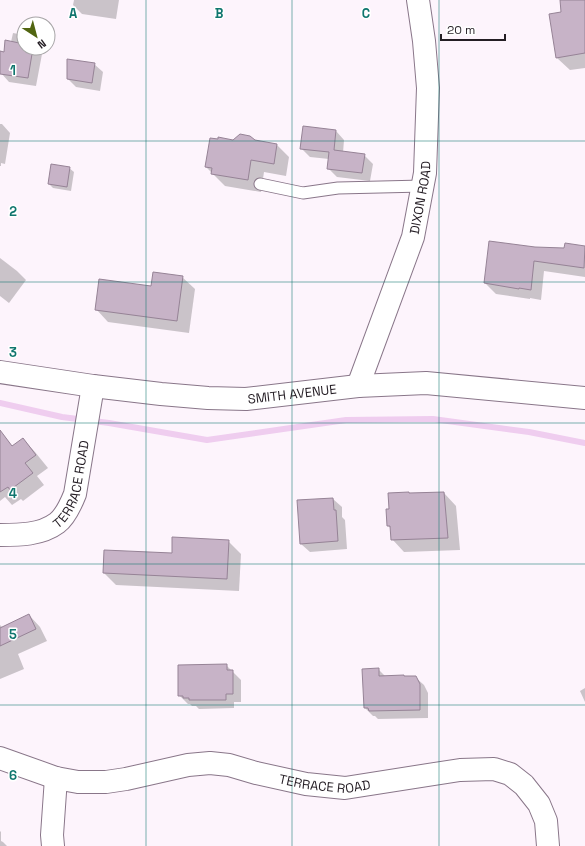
<svg xmlns="http://www.w3.org/2000/svg" width="585" height="846" viewBox="0 0 585 846" font-family="'Space Grotesk',sans-serif">
  <style>
    .shadow { fill: #0003 }
    .lines { fill: none; stroke-linecap: round; stroke-linejoin: round }
    .stream { stroke: #efcdef; stroke-width: 6 }
    .building { fill: #c7b3c7; stroke: #968396 }
    .service-casing { stroke: #897689; stroke-width: 13 }
    .minor-casing { stroke: #897689; stroke-width: 24 }
    .secondary-casing { stroke: #897689; stroke-width: 24 }
    .service { stroke: #fff; stroke-width: 11 }
    .minor { stroke: #fff; stroke-width: 22 }
    .secondary { stroke: #fff; stroke-width: 22 }
    .grid { fill: none; stroke: #0f766e; stroke-width: 1; stroke-opacity: 0.55 }
    .labels { text-anchor: middle; dominant-baseline: central; stroke-width: 3; stroke-linejoin: round; paint-order: stroke }
    .street-label { font-size: 13px; fill: #241d24; stroke: #fff }
    .grid-label { font-size: 13px; text-anchor: middle; font-weight: bold; fill: #0f766e; stroke: #fff; stroke-width: 3; stroke-linejoin: round; paint-order: stroke }
  </style>
  <rect width="100%" height="100%" fill="#fdf4fc"/>
  <!-- shadow -->
  <g class="shadow">
    <path d="M74,0H119L116,19L82,14L73,5Z"/>
    <path d="M561,0H585V68L570,70L557,58L563,13Z"/>
    <path d="M13,33L24,35V48H38L37,50L42,54L36,86L9,82L1,73L11,42Z"/>
    <path d="M94,64L103,72L100,91L76,87L68,79Z"/>
    <path d="M0,124H2L10,133L5,164L1,163V166H0Z"/>
    <path d="M304,127L336,131L344,140L343,153L364,155L373,164L370,181L337,177L328,168L329,159L310,157L301,148Z"/>
    <path d="M254,141L276,144L289,157L286,176L264,172L261,192L225,186L206,167Z"/>
    <path d="M69,168L74,172L71,191L53,188L49,184Z"/>
    <path d="M566,244L585,247V277L544,271L541,300L530,298V299L496,294L485,283L534,248L565,249Z"/>
    <path d="M0,258L17,271L26,280L9,303L0,296Z"/>
    <path d="M182,277L195,289L189,333L108,322L96,309L152,287Z"/>
    <path d="M23,439L35,452L48,468L37,476L44,485L23,501L21,499L12,505L5,497L0,501V446L7,440L13,447Z"/>
    <path d="M444,493L456,506L460,550L404,552L392,539V529L388,526L390,510Z"/>
    <path d="M333,499L342,507V517L345,520L347,549L310,552L301,544L298,501Z"/>
    <path d="M228,541L241,554L239,591L116,585L104,573L172,554Z"/>
    <path d="M29,615L40,627L47,641L18,654L24,669L0,679V625L3,628Z"/>
    <path d="M226,665L241,680V702H234V708L199,709L196,706H192L190,704H188L179,695Z"/>
    <path d="M378,669L386,677H415L424,685L428,693V718L378,719L375,716H373L365,708Z"/>
    <path d="M585,688V702L580,691Z"/>
    <path d="M0,831L1,832V841L3,842L7,846H0Z"/>
  </g>
  <g class="lines">
    <!-- stream -->
    <path class="stream" d="M0,403L62,417L109,423L207,440L346,420L433,419L529,432L585,443"/>
  </g>
  <!-- building -->
  <g class="building">
    <path d="M560,0H585V53L556,58L549,14L561,12Z"/>
    <path d="M5,40L24,44V48H33L28,78L0,74V51L4,52Z"/>
    <path d="M67,59L95,63L92,83L67,79Z"/>
    <path d="M303,126L336,130L334,150L365,154L362,173L327,169L329,152L300,149Z"/>
    <path d="M240,134L250,136L255,140L277,144L274,164L251,160L248,180L211,174L212,168L205,167L210,138L218,139V137L233,140Z"/>
    <path d="M51,164L70,167L67,187L48,184Z"/>
    <path d="M489,241L535,247L564,248L565,243L585,246L584,268L534,261L531,290L519,288V289L484,283Z"/>
    <path d="M153,272L183,276L177,321L95,310L99,279L151,286Z"/>
    <path d="M0,430L12,446L23,438L36,455L25,463L33,473L10,490L8,487L0,492Z"/>
    <path d="M409,492V493L444,492L448,538L391,540L390,526H387L386,509H389L388,493Z"/>
    <path d="M333,498L334,510H336L338,541L300,544L297,500Z"/>
    <path d="M172,537L229,540L227,579L103,573L104,550L172,553Z"/>
    <path d="M29,614L36,629L0,646V628Z"/>
    <path d="M227,664V670H233V694H226V700H189V698H183V696H178V665Z"/>
    <path d="M379,668V676L404,675V676H416L420,684V710L369,711L368,708H364L362,669Z"/>
  </g>
  <g class="lines">
    <defs>
      <path id="service" d="M260,184L303,193L338,188L423,186"/>
      <g id="minor">
        <path id="s1" d="M358,386L413,237L425,173L428,88L424,41L418,0"/>
        <path id="s2" d="M0,535C19,535 41,535 57,523C65,517 71,504 75,494L93,386"/>
        <path id="s3" d="M0,758L56,778L78,782H106L126,779L188,765L210,763L229,765L256,773L306,784L345,788L460,770L494,769L510,774L524,785L539,804L546,821L548,846"/>
        <path d="M53,846L52,835L56,778"/>
      </g>
      <g id="secondary">
        <path id="s4" d="M0,372L93,386L161,394L208,398L246,399L358,386L426,383L585,398"/>
      </g>
    </defs>
    <!-- service casing -->
    <use href="#service" class="service-casing"/>
    <!-- minor casing -->
    <use href="#minor" class="minor-casing"/>
    <!-- secondary casing -->
    <use href="#secondary" class="secondary-casing"/>
    <!-- service -->
    <use href="#service" class="service"/>
    <!-- minor -->
    <use href="#minor" class="minor"/>
    <!-- secondary -->
    <use href="#secondary" class="secondary"/>
  </g>
  <!-- grid -->
  <path class="grid" d="M146,0V846M292,0V846M439,0V846M0,141H585M0,282H585M0,423H585M0,564H585M0,705H585"/>
  <g class="labels">
    <!-- street labels -->
    <g class="street-label">
      <text stroke="none"><textPath href="#s1" startOffset="199">DIXON ROAD</textPath></text>
      <text stroke="none"><textPath href="#s4" startOffset="294">SMITH AVENUE</textPath></text>
      <text stroke="none"><textPath href="#s2" startOffset="102">TERRACE ROAD</textPath></text>
      <text stroke="none"><textPath href="#s3" startOffset="333">TERRACE ROAD</textPath></text>
    </g>
  </g>
  <g class="grid-label">
    <text x="73" y="18">A</text>
    <text x="219" y="18">B</text>
    <text x="366" y="18">C</text>
    <text x="13" y="75">1</text>
    <text x="13" y="216">2</text>
    <text x="13" y="357">3</text>
    <text x="13" y="498">4</text>
    <text x="13" y="639">5</text>
    <text x="13" y="780">6</text>
  </g>
  <!-- north arrow -->
  <g transform="translate(36 36) rotate(144)"><circle r="19" fill="#ffffff" stroke="#a7a5a7"/>
  <path d="M0-3L7 15L0 10L-7 15Z" fill="#516511"/>
  <text y="-6" font-size="11" font-weight="bold" text-anchor="middle" fill="#241d24">N</text>
  </g>
  <!-- scale -->
  <path d="M441 34v6h64v-6" fill="none" stroke="#241d24" stroke-width="2"/>
  <text x="447" y="34" font-size="12" fill="#241d24" stroke="#ffffff" stroke-width="3" paint-order="stroke">20 m</text>
</svg>
